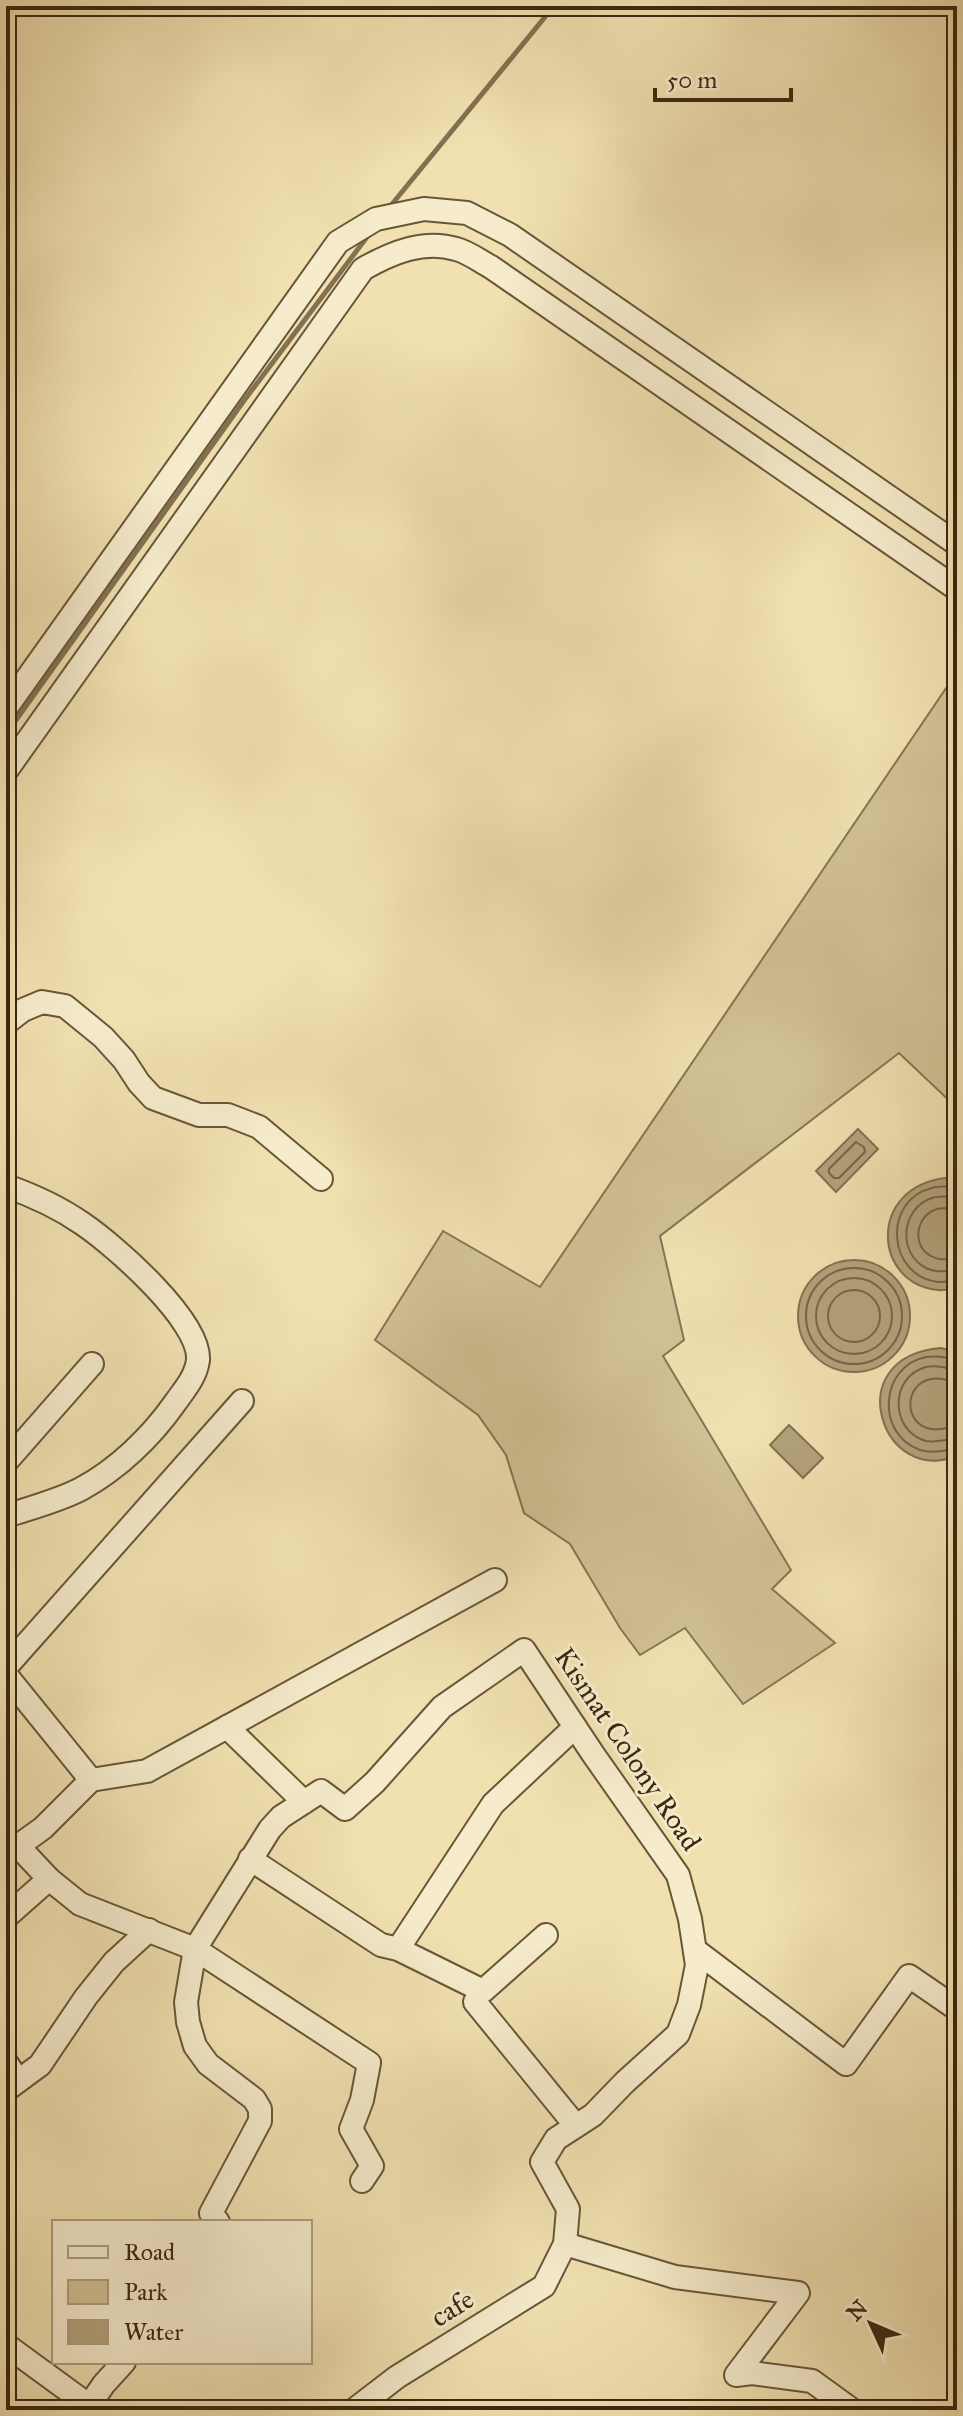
<svg xmlns="http://www.w3.org/2000/svg" width="963" height="2416" viewBox="0 0 963 2416" font-family="'IM FELL Great Primer',serif">
  <style>
    .green { fill: #d2c296; stroke: #867554; stroke-width: 2 }
    .water { fill: #b3a27b; stroke: #837151; stroke-width: 2 }
    .lines { fill: none; stroke-linecap: round; stroke-linejoin: round }
    .shore { stroke: #766546; stroke-width: 2 }
    .stream { stroke: #837151; stroke-width: 5 }
    .minor-casing { stroke: #685639; stroke-width: 26 }
    .minor { stroke: #f6eccc; stroke-width: 22 }
    .labels { text-anchor: middle; dominant-baseline: central; stroke-width: 6; stroke-linejoin: round; paint-order: stroke }
    .street-label { font-size: 28px; fill: #3a2811; stroke: #f6eccc }
  </style>
  <rect width="100%" height="100%" fill="#f1e1b1"/>
  <filter id="stains"><feTurbulence type="fractalNoise" baseFrequency=".0025" numOctaves="4"/><feColorMatrix values="0 0 0 0 .2 0 0 0 0 .09 0 0 0 0 .02 0 0 0 .5 -.17"/></filter>
  <radialGradient id="worn" r=".72"><stop offset=".6" stop-color="#630" stop-opacity="0"/><stop offset="1" stop-color="#630" stop-opacity=".3"/></radialGradient>
  <!-- green -->
  <path class="green" d="M957,672V1108L899,1053L660,1236L684,1340L663,1356L791,1570L772,1589L835,1643L743,1704L685,1628L640,1655L620,1628L570,1544L524,1513L506,1455L478,1415L375,1340L443,1231L540,1287Z"/>
  <!-- water -->
  <g class="water">
    <path d="M858,1129L878,1149L836,1192L816,1171Z"/>
    <path d="M945,1178L957,1180V1288C951,1289 944,1291 938,1290C873,1284 867,1188 945,1178Z"/>
    <circle cx="854" cy="1316" r="56"/>
    <path d="M941,1348L957,1352V1455C884,1489 836,1357 941,1348Z"/>
    <path d="M789,1425L823,1458L803,1478L770,1445Z"/>
  </g>
  <g class="lines">
    <!-- shore -->
    <g class="shore">
      <path d="M856,1142L864,1147L865,1152L839,1178H834L829,1173V1169Z"/>
      <path d="M957,1187C948,1187 940,1185 932,1188C882,1200 887,1276 938,1282C944,1282 951,1281 957,1281"/>
      <path d="M957,1197C949,1197 940,1195 932,1198C901,1208 897,1253 926,1268C936,1273 946,1271 957,1271"/>
      <path d="M957,1209C950,1209 943,1207 937,1209C916,1215 911,1246 931,1256C939,1261 948,1259 957,1259"/>
      <circle cx="854" cy="1316" r="48"/>
      <circle cx="854" cy="1316" r="38"/>
      <circle cx="854" cy="1316" r="26"/>
      <path d="M957,1359C946,1358 937,1355 926,1357C880,1366 875,1434 920,1450C933,1454 945,1450 957,1449"/>
      <path d="M957,1369C946,1369 937,1364 926,1367C889,1377 890,1431 926,1441C937,1443 946,1439 957,1439"/>
      <path d="M957,1381C948,1381 940,1377 931,1379C904,1384 903,1424 931,1429C940,1431 948,1427 957,1426"/>
    </g>
    <!-- stream -->
    <g class="stream">
      <path d="M388,209L554,6"/>
      <path d="M6,734L243,402L370,233"/>
    </g>
    <defs>
      <g id="minor">
        <path d="M6,708L338,242L376,219L424,209L467,213L510,235L957,544"/>
        <path d="M6,771L363,269C391,253 424,239 456,249C468,252 480,261 491,267L957,589"/>
        <path d="M6,1023L23,1010L42,1002L65,1006L103,1037L124,1060L139,1083L153,1098L199,1115H228L259,1127L321,1179"/>
        <path d="M6,1186C32,1195 60,1208 83,1224C114,1245 201,1321 198,1360C196,1377 184,1390 175,1403C151,1437 118,1469 81,1489C58,1501 30,1508 6,1516"/>
        <path d="M6,1462L92,1364"/>
        <path d="M6,1667L242,1401"/>
        <path d="M6,1675L91,1780"/>
        <path d="M227,1727L304,1802"/>
        <path d="M18,1846L43,1828L91,1780L147,1771L495,1580"/>
        <path d="M18,1846L49,1879L80,1904L195,1949L369,2063L362,2100L351,2129L372,2166L362,2181"/>
        <path d="M250,1859L381,1945L398,1949L483,1991L546,1935"/>
        <path d="M6,1917L49,1879"/>
        <path d="M398,1949L493,1804L575,1727"/>
        <path d="M695,1950L846,2064L909,1976L957,2009"/>
        <path d="M475,2002L576,2126"/>
        <path d="M6,2062L18,2081"/>
        <path d="M6,2090L40,2065L86,1997L114,1962L149,1930"/>
        <path d="M218,2222L211,2213L260,2121V2109L254,2099L208,2064L195,2046L188,2022L186,2002L195,1949L270,1829L281,1817L321,1791L345,1809L375,1782L442,1707L524,1650L593,1754L678,1875L690,1919L697,1965L689,2005L678,2034L625,2082L593,2115L556,2139L542,2162L568,2209L565,2244L544,2286L397,2377L354,2410"/>
        <path d="M565,2244L675,2277L798,2293L736,2375L752,2373L812,2381L852,2410"/>
        <path d="M6,2345L95,2410"/>
        <path d="M86,2410L104,2384L124,2362"/>
      </g>
    </defs>
    <!-- minor casing -->
    <use href="#minor" class="minor-casing"/>
    <!-- minor -->
    <use href="#minor" class="minor"/>
  </g>
  <g class="labels">
    <!-- street labels -->
    <g class="street-label">
      <text transform="translate(628 1749) rotate(56)">Kismat Colony Road</text>
      <text transform="translate(452 2308) rotate(-32)">cafe</text>
    </g>
  </g>
  <!-- margin -->
  <rect width="963" height="2416" fill="none" stroke="#f1e1b1" stroke-width="32"/>
  <rect x="8" y="8" width="947" height="2400" fill="none" stroke="#3a2811" stroke-width="4"/>
  <rect x="16" y="16" width="931" height="2384" fill="none" stroke="#3a2811" stroke-width="2"/>
  <!-- legend -->
  <rect x="52" y="2220" width="260" height="144" fill="#f6eccc" stroke="#ab9e81" stroke-width="2"/>
  <rect x="68" y="2246" width="40" height="12" fill="#f6eccc" stroke="#ab9e81" stroke-width="2"/>
  <text x="124" y="2260" font-size="24" fill="#3a2811">Road</text>
  <rect x="68" y="2280" width="40" height="24" fill="#d2c296" stroke="#ab9e81" stroke-width="2"/>
  <text x="124" y="2300" font-size="24" fill="#3a2811">Park</text>
  <rect x="68" y="2320" width="40" height="24" fill="#b3a27b" stroke="#ab9e81" stroke-width="2"/>
  <text x="124" y="2340" font-size="24" fill="#3a2811">Water</text>
  <!-- north arrow -->
  <g transform="translate(871 2324) rotate(314)" stroke="#f6eccc" stroke-width="6" paint-order="stroke">
  <path d="M0-6L14 30L0 20L-14 30Z" fill="#3a2811"/>
  <text y="-12" font-size="22" font-weight="bold" text-anchor="middle" fill="#3a2811">N</text>
  </g>
  <!-- scale -->
  <path d="M655 88v12h136v-12" fill="none" stroke="#3a2811" stroke-width="4"/>
  <text x="667" y="88" font-size="24" fill="#3a2811" stroke="#f6eccc" stroke-width="6" paint-order="stroke">50 m</text>
  <rect width="100%" height="100%" filter="url(#stains)"/>
  <rect width="100%" height="100%" fill="url(#worn)"/>
</svg>
